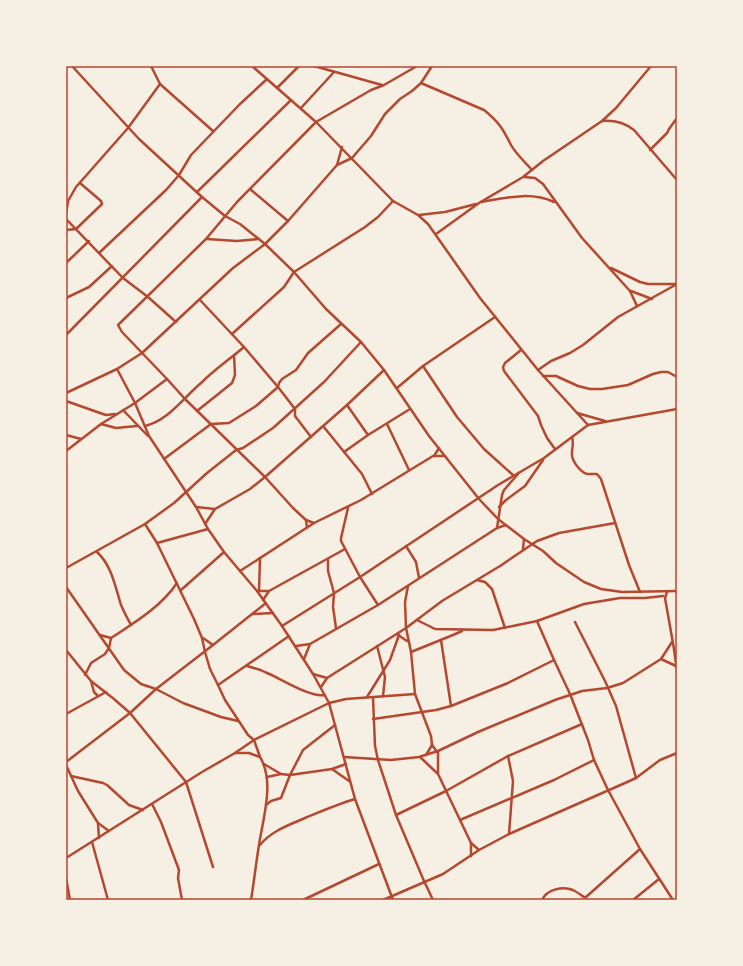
<svg xmlns="http://www.w3.org/2000/svg" width="743" height="966" viewBox="0 0 743 966" font-family="Jost,sans-serif">
  <style>
    .lines { fill: none; stroke-linecap: round; stroke-linejoin: round }
    .minor { stroke: #b5482f; stroke-width: 2.5 }
    .neatline { fill: none; stroke: #b5482f; stroke-width: 1.5 }
  </style>
  <rect width="100%" height="100%" fill="#f6efe4"/>
  <g class="lines">
    <!-- minor -->
    <g class="minor">
      <path d="M72,66L139,139L202,197L225,216L240,224L265,244L294,272L326,309L361,342L384,370L429,436L479,499L498,519L524,539L543,551L556,563L584,582L601,589L622,592L677,591"/>
      <path d="M151,66L160,84L213,131"/>
      <path d="M252,66L316,122L393,201L418,215L428,224L480,298L538,370L588,425"/>
      <path d="M314,66L382,85"/>
      <path d="M421,83L484,110C499,122 503,129 511,145C516,154 525,162 532,170"/>
      <path d="M277,88L299,66"/>
      <path d="M301,108L334,72"/>
      <path d="M602,121C614,120 625,123 634,130L677,180"/>
      <path d="M650,150L667,133L669,129L677,118"/>
      <path d="M337,165L342,147"/>
      <path d="M524,177L535,178L543,184L582,238L630,291L637,306"/>
      <path d="M250,189L288,221"/>
      <path d="M197,192L291,100"/>
      <path d="M481,202C505,198 531,191 554,202"/>
      <path d="M66,214L68,201L76,187L128,128L160,84"/>
      <path d="M419,215L445,212L476,204"/>
      <path d="M66,219L123,278L148,297L176,322"/>
      <path d="M66,230L76,229L102,204L101,201L80,183"/>
      <path d="M436,234L479,203L523,177L543,161L602,121L616,108L651,66"/>
      <path d="M207,239L237,241L258,239"/>
      <path d="M99,253L166,190L179,175L191,155L240,104L267,79"/>
      <path d="M66,263L89,241"/>
      <path d="M611,268L640,282L648,284H676"/>
      <path d="M631,291L652,299"/>
      <path d="M66,298L89,287L112,266"/>
      <path d="M200,300L244,347L278,387L295,409V416L311,437"/>
      <path d="M232,334L284,287L294,272L365,227L378,217L393,201"/>
      <path d="M66,335L202,197"/>
      <path d="M521,350L505,363L503,367L504,371L538,416L541,425L547,438L555,449"/>
      <path d="M423,366L457,417L484,449L513,475"/>
      <path d="M117,369L135,403L149,436L196,507L208,529L224,552L257,591L282,626L313,674L329,703L355,799L393,900"/>
      <path d="M538,370L551,361L570,353L583,345L618,317L677,284"/>
      <path d="M543,376H556L578,386L590,389H602L628,385L653,374L661,372H668L677,377"/>
      <path d="M397,388L423,366L495,317"/>
      <path d="M66,393L117,369L142,353L233,268L265,244L288,221L337,165L352,158L371,136L385,114L400,99L412,91L421,83L432,66"/>
      <path d="M66,401L100,413L106,415L115,414"/>
      <path d="M347,405L368,435"/>
      <path d="M123,410L148,436"/>
      <path d="M197,411L232,383L235,375L234,355"/>
      <path d="M577,413L605,421"/>
      <path d="M101,424L116,428L137,426"/>
      <path d="M387,424L409,470"/>
      <path d="M145,426C169,420 183,398 201,383C214,370 230,359 244,347"/>
      <path d="M323,426L362,474L372,494"/>
      <path d="M66,435L81,439"/>
      <path d="M572,437C574,443 572,447 572,453C571,460 580,472 587,474C590,474 594,474 597,474L601,479L629,565L640,592"/>
      <path d="M66,451L101,424L135,403L167,379"/>
      <path d="M344,452L368,435L410,409"/>
      <path d="M434,456L439,448"/>
      <path d="M164,459L211,424L229,423L256,406L278,387L279,383L282,379L296,370L308,353L341,324"/>
      <path d="M196,507L215,509"/>
      <path d="M499,507L506,500L525,486L543,460"/>
      <path d="M348,508L341,538V541L360,577L378,605"/>
      <path d="M306,520L307,528"/>
      <path d="M314,523L306,520L293,508L265,477L185,399L167,379L122,332L118,325L206,239L237,202L316,122L371,90L384,85L417,66"/>
      <path d="M145,524L157,543L194,619L202,638L205,652L210,669L218,685L225,700L248,735L254,740L260,757"/>
      <path d="M205,524L215,509L250,489L265,477L347,405L384,370"/>
      <path d="M497,528L502,495L504,490L518,474"/>
      <path d="M157,543L208,529"/>
      <path d="M406,546L416,562L419,578"/>
      <path d="M523,549L524,539"/>
      <path d="M97,552C112,566 115,586 121,605C124,612 127,618 131,625"/>
      <path d="M328,560V571L334,593L333,607L336,628"/>
      <path d="M66,568L145,524L174,503L207,473L236,450L243,448L273,428L324,382L361,342"/>
      <path d="M240,571L314,523L361,500L433,456H445"/>
      <path d="M477,580L485,582L492,589L505,628"/>
      <path d="M408,586L405,602L406,628L411,652L415,694L431,736L432,745L426,755"/>
      <path d="M66,587L124,670L141,684L156,689L183,703L221,717L238,721"/>
      <path d="M181,590L224,552"/>
      <path d="M258,591H269"/>
      <path d="M259,591L260,558"/>
      <path d="M667,592L665,598L674,649L677,671"/>
      <path d="M263,600L269,591L345,549"/>
      <path d="M253,614L273,613"/>
      <path d="M417,620L435,629L493,630L537,621L584,604L620,598H645L663,596"/>
      <path d="M537,621L554,660"/>
      <path d="M575,622L605,681L616,706L636,778"/>
      <path d="M282,626L360,577L498,485L544,458L588,425L677,409"/>
      <path d="M100,635L111,638C134,623 161,607 177,583"/>
      <path d="M398,635L407,641"/>
      <path d="M203,638L213,645"/>
      <path d="M441,640L451,706"/>
      <path d="M296,646L310,644L378,605L497,528L506,525"/>
      <path d="M377,646L385,677L383,696"/>
      <path d="M66,650L91,681L114,699L130,713L186,782L213,867"/>
      <path d="M411,652L453,635L462,631"/>
      <path d="M304,659L310,644"/>
      <path d="M661,659L676,666"/>
      <path d="M247,666C253,668 259,669 265,672C280,678 310,698 325,695"/>
      <path d="M313,674L327,678"/>
      <path d="M85,675L91,663L105,654L109,648L111,638"/>
      <path d="M91,681L94,692L98,696"/>
      <path d="M218,685L289,636"/>
      <path d="M321,687L327,678L406,628L442,601L500,566L537,541L559,533L615,523"/>
      <path d="M367,697L390,660L399,635"/>
      <path d="M373,698L375,746L378,760L396,815L424,881L433,900"/>
      <path d="M66,714L106,692"/>
      <path d="M373,719L436,710L451,706L508,683L554,660L570,694L588,740L594,760L608,790L640,849L673,900"/>
      <path d="M432,745L437,752"/>
      <path d="M235,753H249L260,757C275,782 263,818 259,845C256,863 254,882 251,900"/>
      <path d="M508,756L513,781L509,834"/>
      <path d="M344,757L391,760L419,757L438,751L478,732L555,700L582,691L607,688L623,683L661,659L672,642"/>
      <path d="M420,757L438,774L471,843L479,850"/>
      <path d="M66,762L130,713L156,689L213,645L266,603"/>
      <path d="M264,764L281,774L290,775L332,769L346,764"/>
      <path d="M66,765L78,791L98,823L109,831"/>
      <path d="M332,769L349,781"/>
      <path d="M438,773V751"/>
      <path d="M71,776L103,783L107,785L129,805L143,810"/>
      <path d="M267,777L281,774"/>
      <path d="M152,804L161,822L179,870L178,878L182,900"/>
      <path d="M266,805L271,801L281,798L290,775L303,750L335,725"/>
      <path d="M396,815L446,791L508,756L582,724"/>
      <path d="M460,820L554,780L594,760"/>
      <path d="M98,824L99,838"/>
      <path d="M92,842L108,900"/>
      <path d="M260,845C271,831 289,825 305,818C322,811 338,804 355,799"/>
      <path d="M471,856V843"/>
      <path d="M66,858L202,772L235,753L254,740L329,703L346,699L415,694"/>
      <path d="M66,878L70,900"/>
      <path d="M303,900L379,864"/>
      <path d="M383,900L443,874L479,850L509,834L625,783L636,778L660,760L677,753"/>
      <path d="M542,900C547,889 563,886 573,890C577,892 581,895 584,897H586L640,849"/>
      <path d="M633,900L659,879"/>
    </g>
  </g>
  <!-- border -->
  <rect width="743" height="966" fill="none" stroke="#f6efe4" stroke-width="134"/>
  <rect x="67" y="67" width="609" height="832" class="neatline"/>
</svg>
